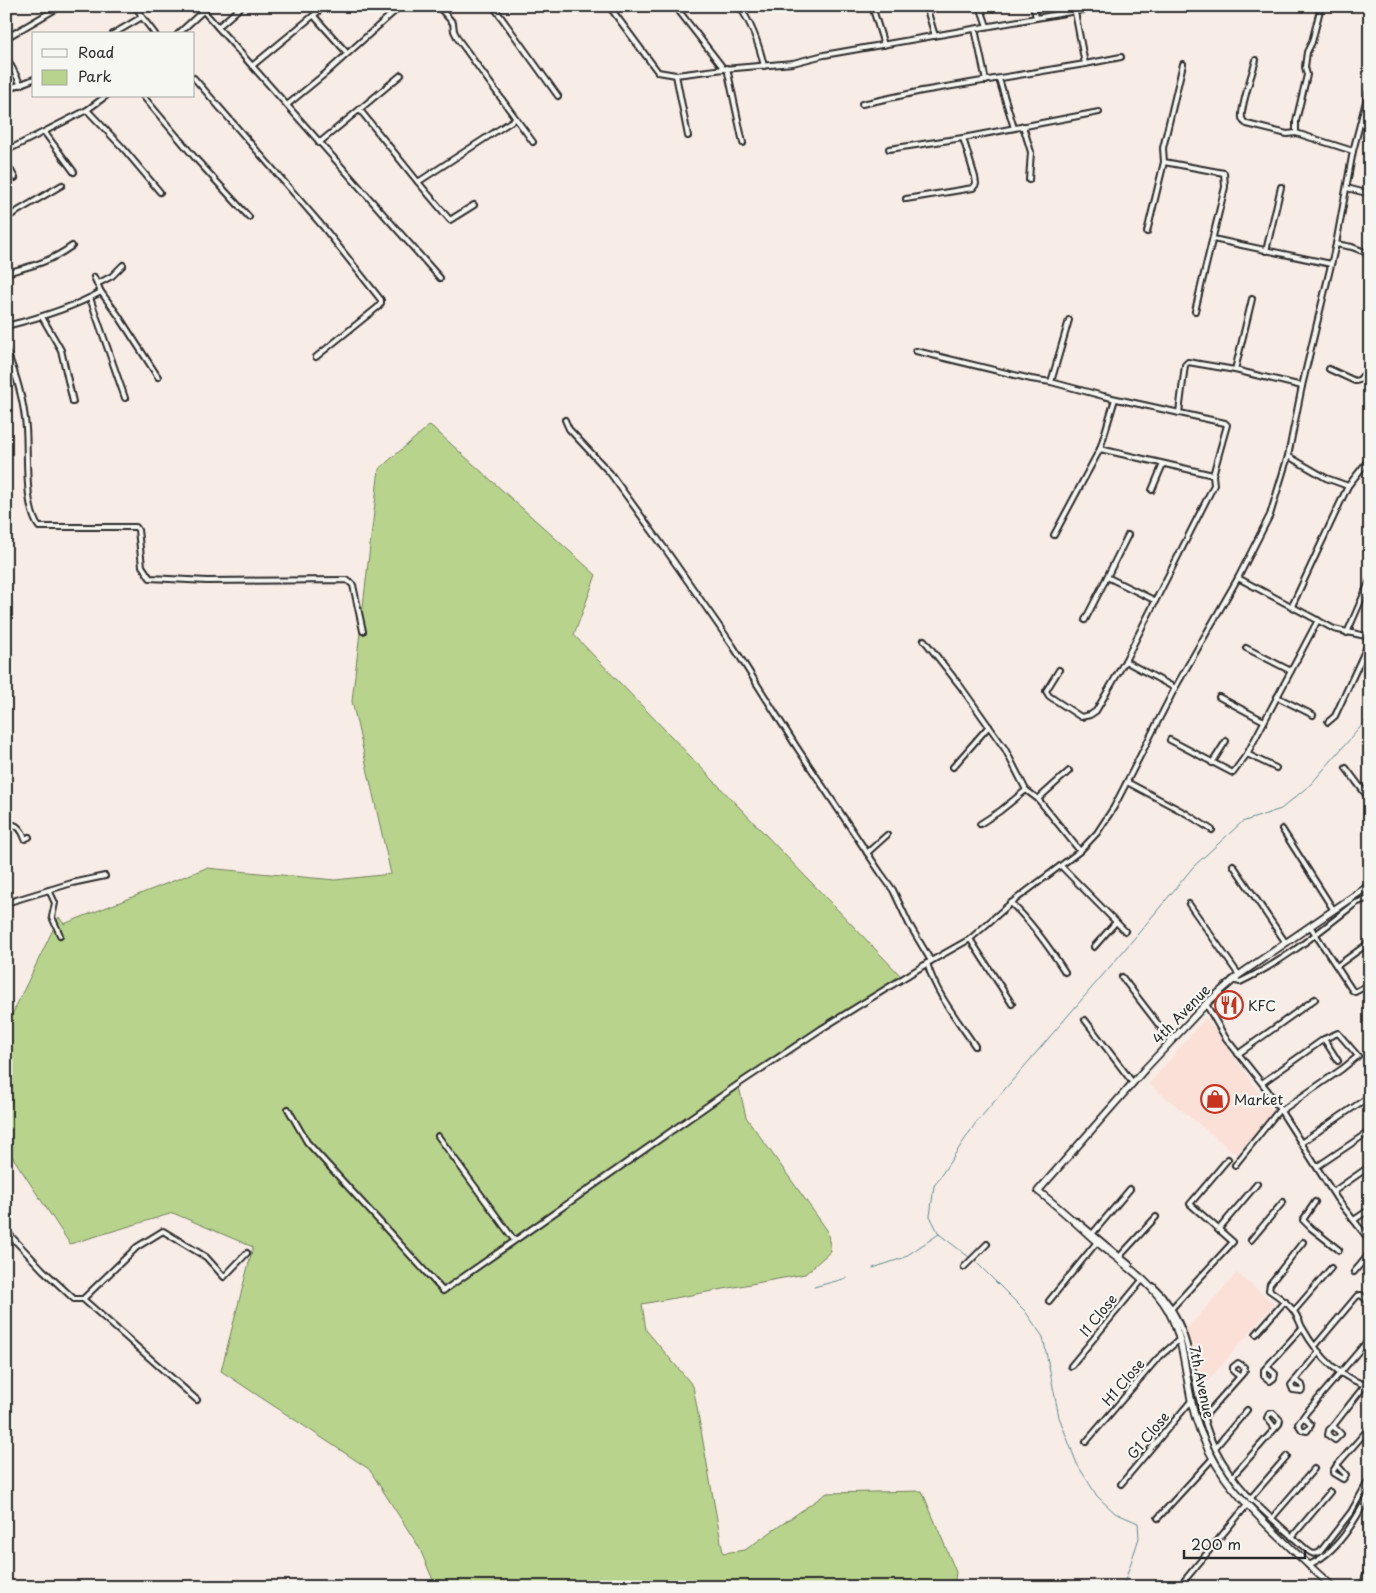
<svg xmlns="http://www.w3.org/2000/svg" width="1376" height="1593" viewBox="0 0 1376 1593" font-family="'Playpen Sans',sans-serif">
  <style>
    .built { fill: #fae0d7 }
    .green { fill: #b8d48c; stroke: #72805c }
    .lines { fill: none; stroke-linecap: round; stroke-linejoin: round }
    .stream { stroke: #5c8c92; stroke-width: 1 }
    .street-casing { stroke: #2b2b2b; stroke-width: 8 }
    .secondary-casing { stroke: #2b2b2b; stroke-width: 9 }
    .street { stroke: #f6f6f2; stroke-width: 4 }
    .secondary { stroke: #f6f6f2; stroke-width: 5.5 }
    .labels { text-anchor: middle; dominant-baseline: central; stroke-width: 4.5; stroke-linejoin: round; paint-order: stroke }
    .poi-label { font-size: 14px; fill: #2b2b2b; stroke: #f6f6f2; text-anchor: start }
    .street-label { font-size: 14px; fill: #2b2b2b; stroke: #f6f6f2 }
  </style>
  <rect width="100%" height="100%" fill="#f8ece6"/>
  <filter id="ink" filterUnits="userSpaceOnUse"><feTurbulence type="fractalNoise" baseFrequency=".02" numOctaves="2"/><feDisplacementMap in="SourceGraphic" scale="10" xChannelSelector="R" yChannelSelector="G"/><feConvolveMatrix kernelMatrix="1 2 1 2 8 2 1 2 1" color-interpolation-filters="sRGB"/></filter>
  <g filter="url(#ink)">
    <!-- built -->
    <g class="built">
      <path d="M1206,1017L1274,1114L1236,1154L1149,1084Z"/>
      <path d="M1237,1273L1274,1304L1203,1387L1186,1330Z"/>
    </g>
    <!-- green -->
    <path class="green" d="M430,425L596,575L574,635L901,976L739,1087L746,1117L827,1230L831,1251L805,1274L642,1304L646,1330L693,1386L723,1553L745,1550L827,1493L922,1491L956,1572L954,1587H436L419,1547L369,1469L221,1371L253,1247L173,1213L70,1244L6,1147V1027L59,917L64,924L206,868L335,880L391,874L352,701L379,469Z"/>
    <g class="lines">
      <!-- stream -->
      <g class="stream">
        <path d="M873,1268L903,1258L939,1234"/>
        <path d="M814,1287L847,1278"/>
        <path d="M1123,1587L1139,1538L1138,1523L1115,1513L1097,1496L1077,1464L1059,1417L1043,1337L1025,1311L978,1264L939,1234L930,1216L934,1186L975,1124L1132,941L1194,866L1242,822L1281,809L1311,784L1370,716"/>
      </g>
      <defs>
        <g id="street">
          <path d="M136,6L142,17L155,34"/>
          <path d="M199,6L440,278"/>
          <path d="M438,6L453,23L454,31L458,39L533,142"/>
          <path d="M493,6L558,96"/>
          <path d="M609,6L658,72L676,75L724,69L793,63L824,55L1105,6"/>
          <path d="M675,6L724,69"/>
          <path d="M739,6C752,24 759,44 764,66"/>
          <path d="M872,6L884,45"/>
          <path d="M926,6L935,36"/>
          <path d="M980,6L987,26"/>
          <path d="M1033,6L1036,17"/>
          <path d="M314,16L347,53"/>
          <path d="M218,27L242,6"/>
          <path d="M975,29L986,81"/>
          <path d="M113,34L142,17"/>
          <path d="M178,34L203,11"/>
          <path d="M6,38L61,6"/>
          <path d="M6,56L21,85"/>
          <path d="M1256,60C1253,71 1240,108 1242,118C1243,122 1244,122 1247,124L1287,134L1296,133L1353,151"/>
          <path d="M1085,64L1121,57"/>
          <path d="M1183,64L1163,148L1164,162L1224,173L1225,187L1195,311"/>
          <path d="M252,66L325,6"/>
          <path d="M727,68L743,143"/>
          <path d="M676,75L688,136"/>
          <path d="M194,78L324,228L381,300V303L378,307L316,357"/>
          <path d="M999,79L1014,128"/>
          <path d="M6,94L13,87L34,79"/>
          <path d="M106,96L87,110L123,148L160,192"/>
          <path d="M143,96L196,159L249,217"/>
          <path d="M862,104L922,91L1085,64L1075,12"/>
          <path d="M287,105L326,73L396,10"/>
          <path d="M360,110L418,182L515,119"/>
          <path d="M1023,126L1031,152L1029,180"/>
          <path d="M45,133L74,172"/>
          <path d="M1296,133V121L1307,75L1305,67L1307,52L1312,42L1321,6"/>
          <path d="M319,143L401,75"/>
          <path d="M889,149L963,138L1099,112"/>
          <path d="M6,151L87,110"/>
          <path d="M6,162L15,178"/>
          <path d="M418,182L450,220L474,205"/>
          <path d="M1347,188L1370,194"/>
          <path d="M906,199L973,188L976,184L975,177L963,138"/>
          <path d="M6,218L62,185"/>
          <path d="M1147,232L1164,162"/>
          <path d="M1213,239L1331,264"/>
          <path d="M1336,244L1352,247L1370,254"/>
          <path d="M1266,251L1281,187"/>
          <path d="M6,273C32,266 50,262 72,246"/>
          <path d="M94,277L101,292"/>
          <path d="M97,284L112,276L123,265"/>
          <path d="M90,298L125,398"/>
          <path d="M42,317L61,350L73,402"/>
          <path d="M6,326C39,318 72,308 101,292L118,315L158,377"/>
          <path d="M6,350C16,374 24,402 26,428C28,453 24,508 39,527H136L138,530L142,566L150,578L207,581L347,580L353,585L363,631"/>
          <path d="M916,351L1031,379L1051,382"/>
          <path d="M1329,369L1355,381L1359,380L1370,368"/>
          <path d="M1235,370L1252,299"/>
          <path d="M1179,413L1185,365L1188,362L1235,370L1302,386"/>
          <path d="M565,420L569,429L610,473L668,553L733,646L796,746L880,872L893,890L909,924L931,961"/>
          <path d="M1100,449L1115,399"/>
          <path d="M1288,456L1326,478L1348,486"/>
          <path d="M1152,490L1163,464"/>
          <path d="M1054,535L1100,449L1213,475"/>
          <path d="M1128,535L1107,577L1154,600"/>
          <path d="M1238,578L1334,629L1370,637"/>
          <path d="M1292,606L1348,486L1370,458"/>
          <path d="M1085,620L1107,577"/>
          <path d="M1347,633L1370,580"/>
          <path d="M924,640L961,687L1005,749L1026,790L1038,799L1080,851"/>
          <path d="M1246,648L1291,671"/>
          <path d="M1125,661L1175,688"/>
          <path d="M1059,670L1046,691L1049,696L1081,717L1090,715L1096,711L1125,661L1214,485L1213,475L1227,425L1225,423L1103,396L1051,382L1069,320"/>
          <path d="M1219,697L1264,721"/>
          <path d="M1277,697L1313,715"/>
          <path d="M1328,722L1335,716L1370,640"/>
          <path d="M1170,740L1233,773L1247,754L1318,620"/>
          <path d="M1247,754L1276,768"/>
          <path d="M1212,763L1226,741"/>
          <path d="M953,767L989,726"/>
          <path d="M1346,768L1370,800"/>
          <path d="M1127,782L1187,814L1212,830"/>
          <path d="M1038,799L1069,771"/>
          <path d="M980,824L1000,811L1026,790"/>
          <path d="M6,825C16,822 22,830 25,839L29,837"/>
          <path d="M1282,829L1333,909"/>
          <path d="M867,853L887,835"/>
          <path d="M1233,865L1286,943"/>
          <path d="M1061,866L1125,931"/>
          <path d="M49,890L55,903L52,917L60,935"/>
          <path d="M6,903L72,883L105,876"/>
          <path d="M1011,903C1032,923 1049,947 1065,972"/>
          <path d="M1189,904L1239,975"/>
          <path d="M1310,926L1352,990L1355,992L1370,984"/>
          <path d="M970,939L1012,1004"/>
          <path d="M1094,947L1116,922"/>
          <path d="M927,963C936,994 957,1019 975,1046"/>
          <path d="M1337,966L1370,942"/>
          <path d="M1122,977L1171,1041"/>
          <path d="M1232,980L1240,982C1283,962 1319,932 1356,903L1366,899L1370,901"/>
          <path d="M1206,1004L1225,1037L1268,1091L1337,1199L1370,1241"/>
          <path d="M1085,1020L1133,1083"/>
          <path d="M1324,1039L1338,1061"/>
          <path d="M1238,1054L1315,999"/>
          <path d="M1262,1083L1324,1039L1338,1033L1358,1056L1342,1069L1281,1111"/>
          <path d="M288,1109L307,1142L443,1291L740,1083L821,1029L931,961L970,939L1011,903L1080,851L1097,833L1114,807L1175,688L1238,578L1270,515L1288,456L1302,386L1336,244L1353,151L1370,86"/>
          <path d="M438,1136L514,1240"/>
          <path d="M1301,1143L1370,1096"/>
          <path d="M1235,1165L1280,1109"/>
          <path d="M1318,1166L1370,1131"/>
          <path d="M1333,1192L1370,1166"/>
          <path d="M1315,1202L1303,1220L1311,1228L1339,1250"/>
          <path d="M1354,1220L1370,1209"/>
          <path d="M1077,1221L1130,1265"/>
          <path d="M1218,1230L1257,1184"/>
          <path d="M6,1231L43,1270L74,1299H83L197,1400"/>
          <path d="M1093,1233L1130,1189"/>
          <path d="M1251,1240L1283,1202"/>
          <path d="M1303,1242L1270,1284L1269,1290C1278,1296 1287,1302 1293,1310C1297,1315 1299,1321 1302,1327C1317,1354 1339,1379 1370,1386"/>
          <path d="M1120,1256L1156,1217"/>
          <path d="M964,1267L987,1244"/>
          <path d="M1354,1272L1370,1253"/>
          <path d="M1153,1286C1199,1328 1189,1396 1215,1448C1238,1494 1271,1517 1307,1550C1312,1554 1314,1555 1320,1552L1351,1512L1370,1478"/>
          <path d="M83,1299L137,1247L163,1231L206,1257L224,1277L247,1253"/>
          <path d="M1049,1301L1097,1242"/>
          <path d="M1172,1308L1233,1242L1190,1204L1228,1159"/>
          <path d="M1294,1311L1331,1268"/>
          <path d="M1256,1334L1285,1301"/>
          <path d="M1315,1346L1357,1296L1361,1295L1370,1303"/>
          <path d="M1071,1366L1143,1279"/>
          <path d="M1267,1367L1275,1374L1274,1378L1270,1381L1264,1376V1370L1302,1328"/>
          <path d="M1295,1380L1302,1385L1303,1389L1301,1391L1293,1390L1291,1385L1319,1352"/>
          <path d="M1204,1417L1243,1373L1245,1370L1244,1367L1238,1363L1233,1367V1371L1239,1376"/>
          <path d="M1303,1417L1311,1425L1307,1431L1302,1430L1298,1424L1306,1413L1370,1338"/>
          <path d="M1333,1426L1365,1385"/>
          <path d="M1333,1426L1341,1434L1335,1440L1328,1435L1329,1430Z"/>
          <path d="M1086,1442L1157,1359L1180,1339"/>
          <path d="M1215,1448L1247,1410"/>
          <path d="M1337,1465L1370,1427"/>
          <path d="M1337,1465L1346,1475L1343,1479L1333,1473V1471Z"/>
          <path d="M1232,1477L1279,1424L1280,1420L1273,1413L1269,1414L1267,1418L1275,1428"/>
          <path d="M1121,1484L1191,1401"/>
          <path d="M1250,1499L1287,1456"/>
          <path d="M1158,1518L1212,1459"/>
          <path d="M1272,1518L1314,1469"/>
          <path d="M1292,1537L1330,1492"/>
          <path d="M1308,1565C1337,1554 1356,1519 1370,1493"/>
          <path d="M1179,1587L1247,1505"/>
          <path d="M1362,1587L1370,1563"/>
        </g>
        <path id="secondary" d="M1333,1587C1312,1569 1292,1549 1272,1530C1235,1493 1211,1468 1195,1416C1185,1381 1186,1343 1168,1310C1152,1282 1122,1263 1098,1243C1078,1225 1059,1207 1038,1191L1145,1069L1206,1004L1239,975L1370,885"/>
      </defs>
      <!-- street casing -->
      <use href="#street" class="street-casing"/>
      <!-- secondary casing -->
      <use href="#secondary" class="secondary-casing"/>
      <!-- street -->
      <use href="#street" class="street"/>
      <!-- secondary -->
      <use href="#secondary" class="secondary"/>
    </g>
  </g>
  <!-- icons -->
  <defs>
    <symbol id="restaurant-ring" viewBox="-11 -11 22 22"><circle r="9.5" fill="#f6f6f2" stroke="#c8321e" stroke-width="1.5"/><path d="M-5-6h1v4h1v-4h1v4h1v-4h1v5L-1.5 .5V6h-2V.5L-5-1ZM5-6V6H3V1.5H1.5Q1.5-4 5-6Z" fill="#c8321e"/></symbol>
    <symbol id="shop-ring" viewBox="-11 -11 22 22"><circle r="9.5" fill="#f6f6f2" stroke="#c8321e" stroke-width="1.5"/><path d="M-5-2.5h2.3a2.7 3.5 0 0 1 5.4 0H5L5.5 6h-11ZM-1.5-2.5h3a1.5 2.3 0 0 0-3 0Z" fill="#c8321e"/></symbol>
  </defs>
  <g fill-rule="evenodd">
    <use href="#restaurant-ring" x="1213" y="989" width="32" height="32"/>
    <use href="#shop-ring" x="1199" y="1083" width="32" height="32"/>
  </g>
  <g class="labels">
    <!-- poi labels -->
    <g class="poi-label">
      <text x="1248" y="1005">KFC</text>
      <text x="1234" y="1099">Market</text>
    </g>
    <!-- street labels -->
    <g class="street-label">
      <text transform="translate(1181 1014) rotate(-46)">4th Avenue</text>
      <text transform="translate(1098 1315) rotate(-51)">I1 Close</text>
      <text transform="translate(1123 1382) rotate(-49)">H1 Close</text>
      <text transform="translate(1202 1382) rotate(78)">7th Avenue</text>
      <text transform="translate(1148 1435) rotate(-50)">G1 Close</text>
    </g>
  </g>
  <!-- margin -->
  <rect width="1376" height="1593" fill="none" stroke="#f6f6f2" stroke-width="25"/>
  <rect x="12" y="12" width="1351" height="1568" fill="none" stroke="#2b2b2b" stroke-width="2" filter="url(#ink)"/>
  <!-- legend -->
  <rect x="32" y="32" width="162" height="65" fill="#f6f6f2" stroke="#a5a5a2"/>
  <rect x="42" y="49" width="25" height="8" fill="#f6f6f2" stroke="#a5a5a2"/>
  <text x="78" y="58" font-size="15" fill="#2b2b2b">Road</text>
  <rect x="42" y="70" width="25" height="15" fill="#b8d48c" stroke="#a5a5a2"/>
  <text x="78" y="82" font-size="15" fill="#2b2b2b">Park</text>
  <!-- scale -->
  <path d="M1184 1550v8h121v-8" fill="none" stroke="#2b2b2b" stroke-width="2.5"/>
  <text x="1191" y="1550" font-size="15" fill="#2b2b2b" stroke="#f6f6f2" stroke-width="4" paint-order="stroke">200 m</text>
</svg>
